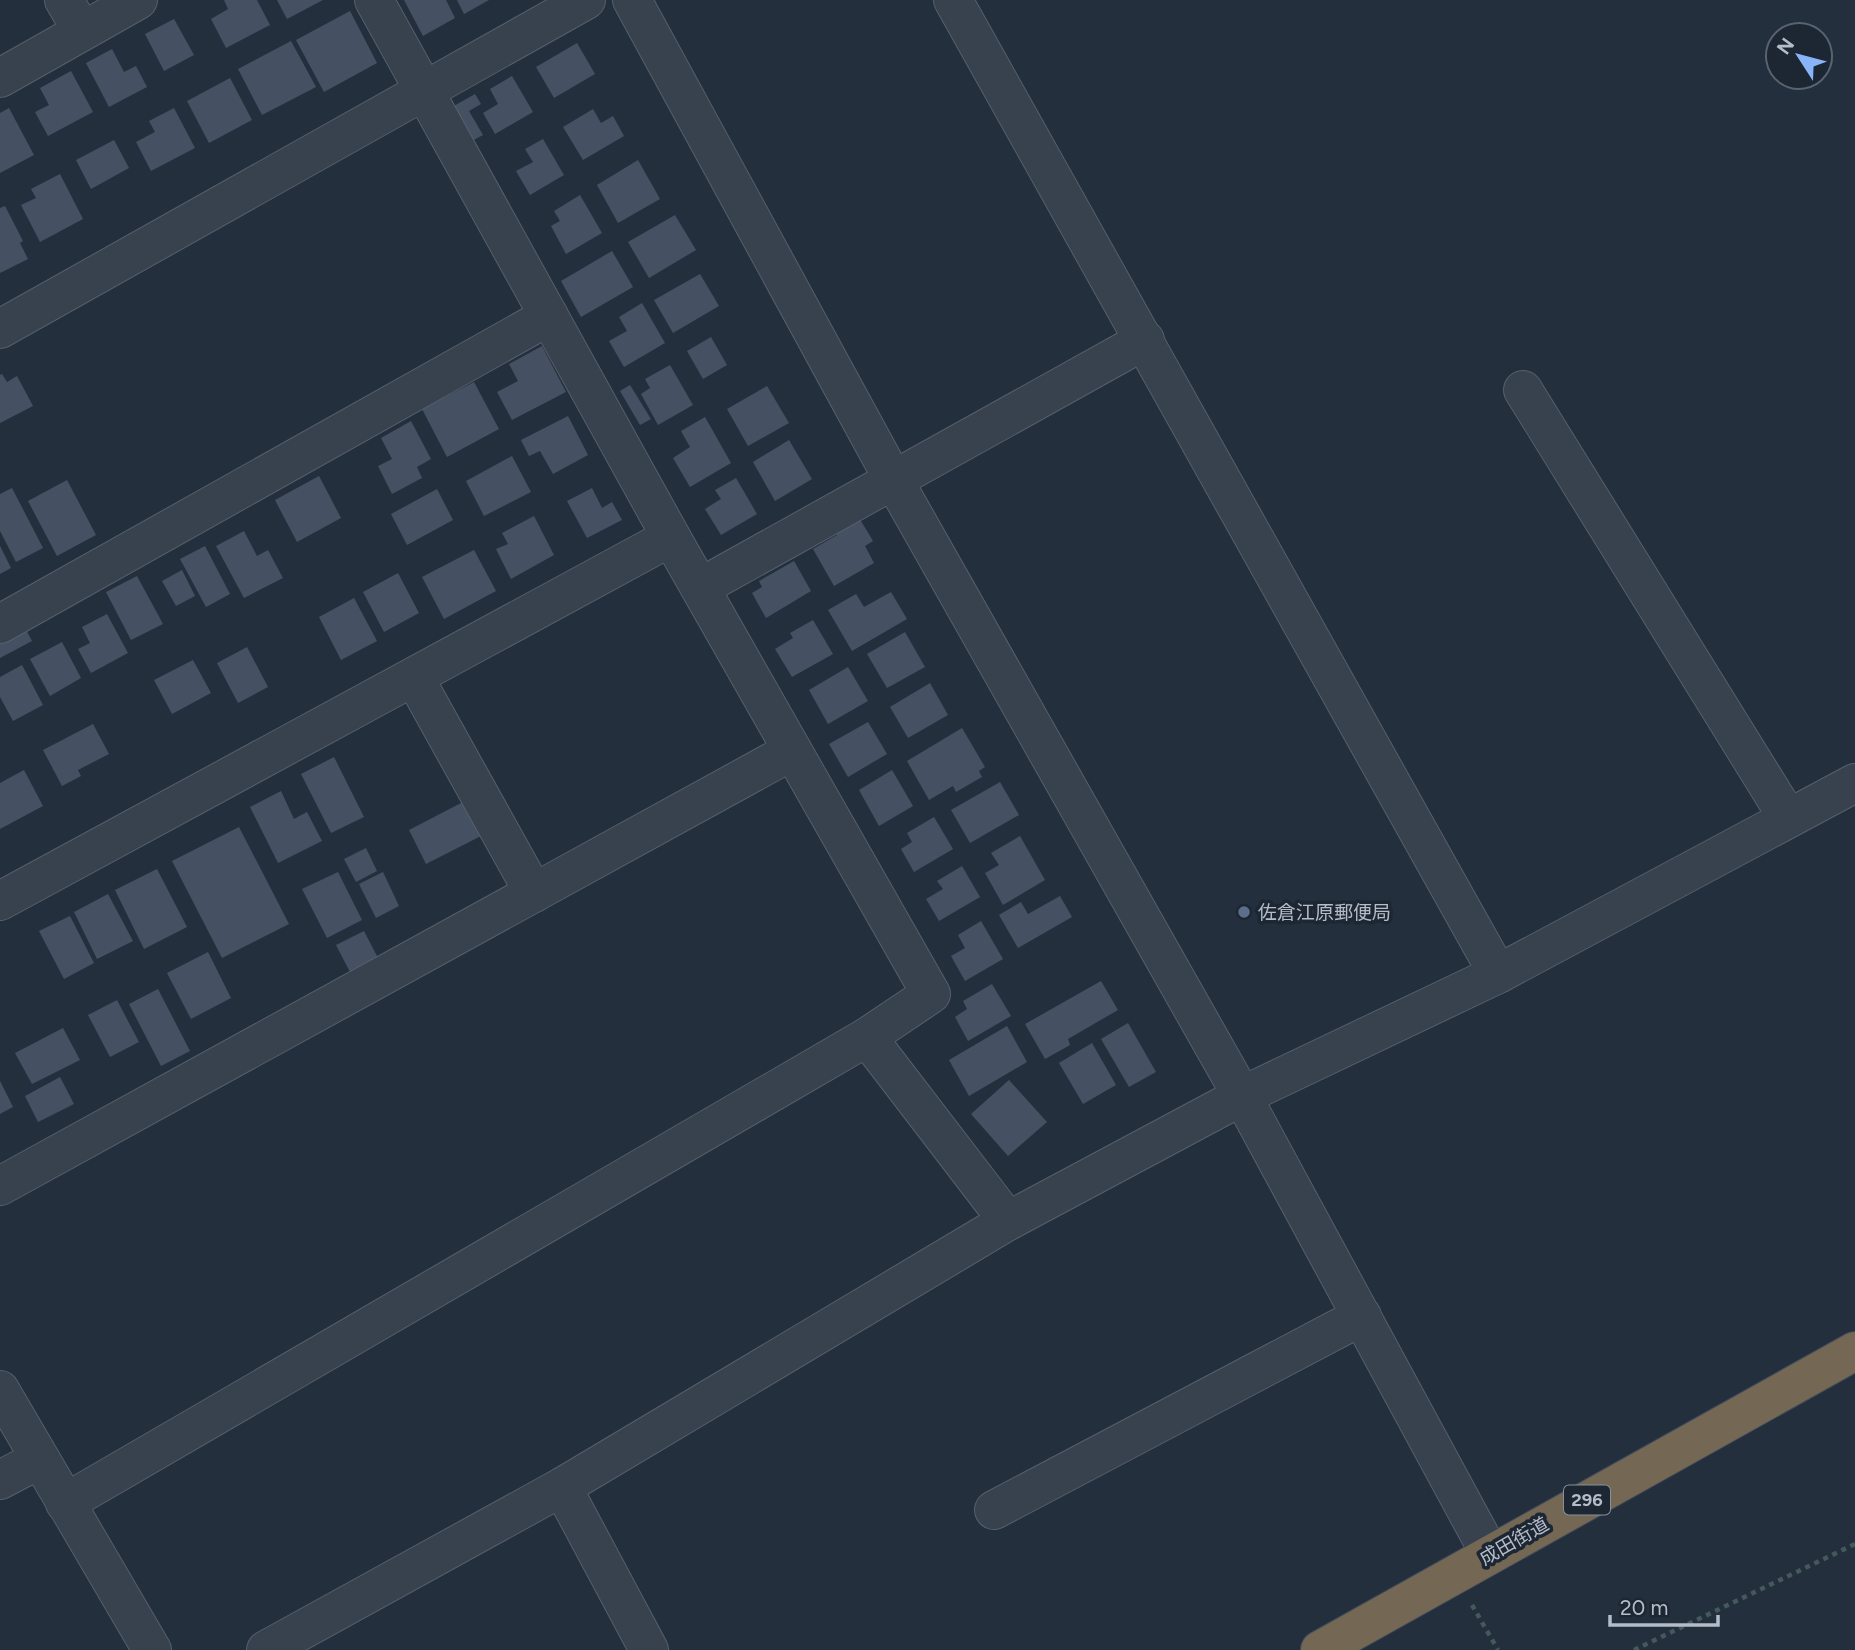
<svg xmlns="http://www.w3.org/2000/svg" width="1855" height="1650" viewBox="0 0 1855 1650" font-family="Figtree,'Noto Sans JP',sans-serif">
  <style>
    .building { fill: #455162 }
    .lines { fill: none; stroke-linecap: round; stroke-linejoin: round }
    .minor-casing { stroke: #565f6c; stroke-width: 40 }
    .highway-casing { stroke: #434c59; stroke-width: 40 }
    .path { stroke: #44595c; stroke-width: 4.5; stroke-dasharray: 5 5; stroke-linecap: butt }
    .minor { stroke: #38414e; stroke-width: 38 }
    .highway { stroke: #746855; stroke-width: 38 }
    .service-dot { fill: #5c6f8a; stroke: #1d2633; stroke-width: 2.5 }
    .labels { text-anchor: middle; dominant-baseline: central; stroke-width: 7; stroke-linejoin: round; paint-order: stroke }
    .shield { fill: #1d2633; stroke: #878f9c; stroke-width: 2 }
    .shield-label { font-size: 18px; font-weight: bold; fill: #b4bcc9 }
    .poi-label { font-size: 19px; fill: #b4bcc9; stroke: #1d2633; text-anchor: start }
    .street-label { font-size: 19px; fill: #b4bcc9; stroke: #1d2633 }
  </style>
  <rect width="100%" height="100%" fill="#242f3e"/>
  <!-- building -->
  <g class="building">
    <path d="M224,0H257L270,25L226,48L211,19L228,9Z"/>
    <path d="M277,0H323L287,19Z"/>
    <path d="M404,0H446L455,18L423,36Z"/>
    <path d="M457,0H489L464,14Z"/>
    <path d="M350,11L377,63L324,92L296,40Z"/>
    <path d="M174,19L194,55L164,71L145,34Z"/>
    <path d="M291,41L316,87L262,115L238,69Z"/>
    <path d="M577,43L595,74L554,98L536,67Z"/>
    <path d="M112,49L124,72L136,66L147,87L109,107L86,63Z"/>
    <path d="M71,71L93,112L48,136L35,112L49,105L40,88Z"/>
    <path d="M512,76L533,112L495,134L483,113L498,104L490,89Z"/>
    <path d="M230,78L252,120L209,143L187,101Z"/>
    <path d="M475,94L481,104L469,111L483,135L472,141L452,107Z"/>
    <path d="M9,108L34,155L0,173V113Z"/>
    <path d="M174,108L195,148L151,171L136,142L155,132L149,121Z"/>
    <path d="M593,109L601,123L613,116L624,136L583,160L563,127Z"/>
    <path d="M543,139L564,175L530,195L516,171L533,162L525,149Z"/>
    <path d="M114,140L129,168L91,189L76,160Z"/>
    <path d="M638,160L660,199L618,223L597,185Z"/>
    <path d="M60,174L83,219L40,242L21,205L36,198L31,189Z"/>
    <path d="M580,195L602,233L566,254L551,226L560,221L554,211Z"/>
    <path d="M5,206L23,241L20,243L28,259L0,273V208Z"/>
    <path d="M675,215L696,250L649,278L628,242Z"/>
    <path d="M612,251L633,287L581,317L561,281Z"/>
    <path d="M700,274L719,306L673,333L654,300Z"/>
    <path d="M642,303L665,343L624,367L609,341L627,331L619,317Z"/>
    <path d="M711,337L727,365L703,379L687,351Z"/>
    <path d="M542,346L566,392L512,420L497,392L518,381L509,364Z"/>
    <path d="M670,365L693,405L658,425L641,394L650,388L645,379Z"/>
    <path d="M2,374L7,382L17,376L33,406L0,423V375Z"/>
    <path d="M474,382L499,429L447,457L422,409Z"/>
    <path d="M630,385L651,419L640,425L620,391Z"/>
    <path d="M767,386L789,423L748,446L727,409Z"/>
    <path d="M568,416L588,455L553,474L540,451L529,456L521,440Z"/>
    <path d="M705,417L731,463L690,487L673,458L690,447L681,431Z"/>
    <path d="M411,421L431,459L417,467L422,478L392,494L378,466L392,459L381,438Z"/>
    <path d="M789,440L812,479L775,501L753,462Z"/>
    <path d="M512,456L531,492L484,516L466,481Z"/>
    <path d="M319,476L341,518L297,542L275,500Z"/>
    <path d="M736,478L757,514L721,535L705,509L721,499L715,490Z"/>
    <path d="M67,480L96,535L57,556L28,501Z"/>
    <path d="M12,488L43,548L16,562L0,531V494Z"/>
    <path d="M592,488L602,508L612,502L622,520L587,538L567,501Z"/>
    <path d="M437,489L453,520L407,545L391,514Z"/>
    <path d="M534,516L554,555L511,579L496,549L508,544L502,533Z"/>
    <path d="M858,516L873,541L865,546L874,563L834,586L813,549L837,535L834,530Z"/>
    <path d="M244,531L257,556L268,550L283,578L244,598L216,546Z"/>
    <path d="M0,546L11,568L0,574Z"/>
    <path d="M205,546L230,594L206,607L180,559Z"/>
    <path d="M474,550L496,591L444,619L422,577Z"/>
    <path d="M794,561L811,591L766,618L752,593L762,587L759,581Z"/>
    <path d="M182,570L195,596L176,606L162,581Z"/>
    <path d="M398,573L419,613L384,632L363,592Z"/>
    <path d="M137,576L163,624L131,640L106,592Z"/>
    <path d="M891,592L907,619L852,651L828,610L856,594L864,607Z"/>
    <path d="M354,598L377,641L341,660L319,617Z"/>
    <path d="M107,614L128,653L91,673L78,649L90,643L82,627Z"/>
    <path d="M813,620L833,654L792,677L775,649L793,638L790,633Z"/>
    <path d="M23,624L32,641L0,658V637Z"/>
    <path d="M905,632L925,667L887,688L867,654Z"/>
    <path d="M62,642L81,678L50,696L30,659Z"/>
    <path d="M247,647L268,687L238,703L217,663Z"/>
    <path d="M193,660L211,693L172,714L154,680Z"/>
    <path d="M22,665L43,705L13,721L0,697V677Z"/>
    <path d="M848,667L868,701L828,724L809,690Z"/>
    <path d="M930,683L948,715L908,738L890,707Z"/>
    <path d="M868,722L887,754L848,777L829,744Z"/>
    <path d="M93,724L109,754L78,770L81,776L62,786L43,750Z"/>
    <path d="M962,728L985,767L979,771L982,777L956,792L953,786L929,800L907,761Z"/>
    <path d="M334,757L364,817L331,833L301,774Z"/>
    <path d="M24,770L43,806L0,829V783Z"/>
    <path d="M892,770L913,806L879,826L859,790Z"/>
    <path d="M1000,782L1019,815L970,843L951,810Z"/>
    <path d="M281,791L294,819L307,812L322,841L278,863L250,807Z"/>
    <path d="M463,802L481,836L426,864L409,830Z"/>
    <path d="M934,817L953,849L914,872L901,849L912,842L907,833Z"/>
    <path d="M239,827L289,924L222,958L172,861Z"/>
    <path d="M1020,836L1045,880L1003,905L985,873L999,865L991,853Z"/>
    <path d="M366,848L377,871L356,882L344,859Z"/>
    <path d="M962,866L980,897L939,921L926,899L943,889L937,881Z"/>
    <path d="M157,869L187,927L144,949L115,890Z"/>
    <path d="M338,872L362,920L327,938L302,889Z"/>
    <path d="M383,872L399,906L376,918L359,884Z"/>
    <path d="M108,894L133,941L97,959L74,912Z"/>
    <path d="M1060,896L1072,917L1018,948L999,915L1021,902L1028,914Z"/>
    <path d="M70,916L94,963L64,979L39,931Z"/>
    <path d="M981,921L1003,959L965,981L951,956L965,948L958,935Z"/>
    <path d="M364,931L378,958L350,972L336,945Z"/>
    <path d="M208,952L231,998L191,1019L167,973Z"/>
    <path d="M1101,981L1118,1010L1068,1039L1070,1045L1045,1059L1025,1024Z"/>
    <path d="M992,984L1011,1016L968,1041L955,1017L967,1009L963,1001Z"/>
    <path d="M158,989L190,1051L161,1066L129,1004Z"/>
    <path d="M117,1000L139,1042L110,1057L88,1015Z"/>
    <path d="M1128,1023L1156,1072L1129,1087L1101,1039Z"/>
    <path d="M1007,1026L1027,1062L969,1096L949,1060Z"/>
    <path d="M63,1028L80,1060L32,1084L15,1053Z"/>
    <path d="M1092,1043L1116,1085L1083,1104L1059,1063Z"/>
    <path d="M60,1077L74,1104L38,1122L25,1096Z"/>
    <path d="M1009,1080L1047,1122L1008,1156L971,1114Z"/>
    <path d="M0,1081L13,1107L0,1114Z"/>
  </g>
  <g class="lines">
    <defs>
      <g id="minor">
        <path d="M64,0L82,31"/>
        <path d="M374,0L671,537L931,994L867,1037L1008,1221L1242,1096L1498,974L1855,783"/>
        <path d="M632,0L893,479L1242,1096L1490,1554"/>
        <path d="M953,0L1498,974"/>
        <path d="M0,78L138,0"/>
        <path d="M0,329L586,0"/>
        <path d="M1523,390L1788,818"/>
        <path d="M701,587L1145,340"/>
        <path d="M0,624L549,316"/>
        <path d="M414,677L534,893"/>
        <path d="M0,901L671,537"/>
        <path d="M0,1186L792,751"/>
        <path d="M0,1390L152,1650"/>
        <path d="M0,1480L40,1459"/>
        <path d="M562,1487L649,1650"/>
        <path d="M65,1503L867,1037"/>
        <path d="M994,1510L1362,1316"/>
        <path d="M266,1650L562,1487L1008,1221"/>
      </g>
      <path id="highway" d="M1320,1650L1855,1351"/>
    </defs>
    <!-- minor casing -->
    <use href="#minor" class="minor-casing"/>
    <!-- highway casing -->
    <use href="#highway" class="highway-casing"/>
    <!-- path -->
    <g class="path">
      <path d="M1472,1605L1498,1650"/>
      <path d="M1634,1650L1855,1544"/>
    </g>
    <!-- minor -->
    <use href="#minor" class="minor"/>
    <!-- highway -->
    <use href="#highway" class="highway"/>
  </g>
  <!-- markers -->
  <circle class="service-dot" cx="1244" cy="912" r="7"/>
  <g class="labels">
    <!-- shield labels -->
    <rect class="shield" x="1564" y="1485.5" width="46" height="29" rx="5"/>
    <g class="shield-label">
      <text x="1587" y="1500">296</text>
    </g>
    <!-- poi labels -->
    <g class="poi-label">
      <text x="1258" y="912">佐倉江原郵便局</text>
    </g>
    <!-- street labels -->
    <g class="street-label">
      <text transform="translate(1514 1541) rotate(-30)">成田街道</text>
    </g>
  </g>
  <!-- north arrow -->
  <g transform="translate(1799 56) rotate(306)"><circle r="33" fill="#1d2633" stroke="#59626f" stroke-width="2"/>
  <path d="M0-5L12 26L0 18L-12 26Z" fill="#8ab4f8"/>
  <text y="-10" font-size="19" font-weight="bold" text-anchor="middle" fill="#b4bcc9">N</text>
  </g>
  <!-- scale -->
  <path d="M1610 1615v10h108v-10" fill="none" stroke="#b4bcc9" stroke-width="3.5"/>
  <text x="1620" y="1615" font-size="21" fill="#b4bcc9" stroke="#1d2633" stroke-width="5" paint-order="stroke">20 m</text>
</svg>
